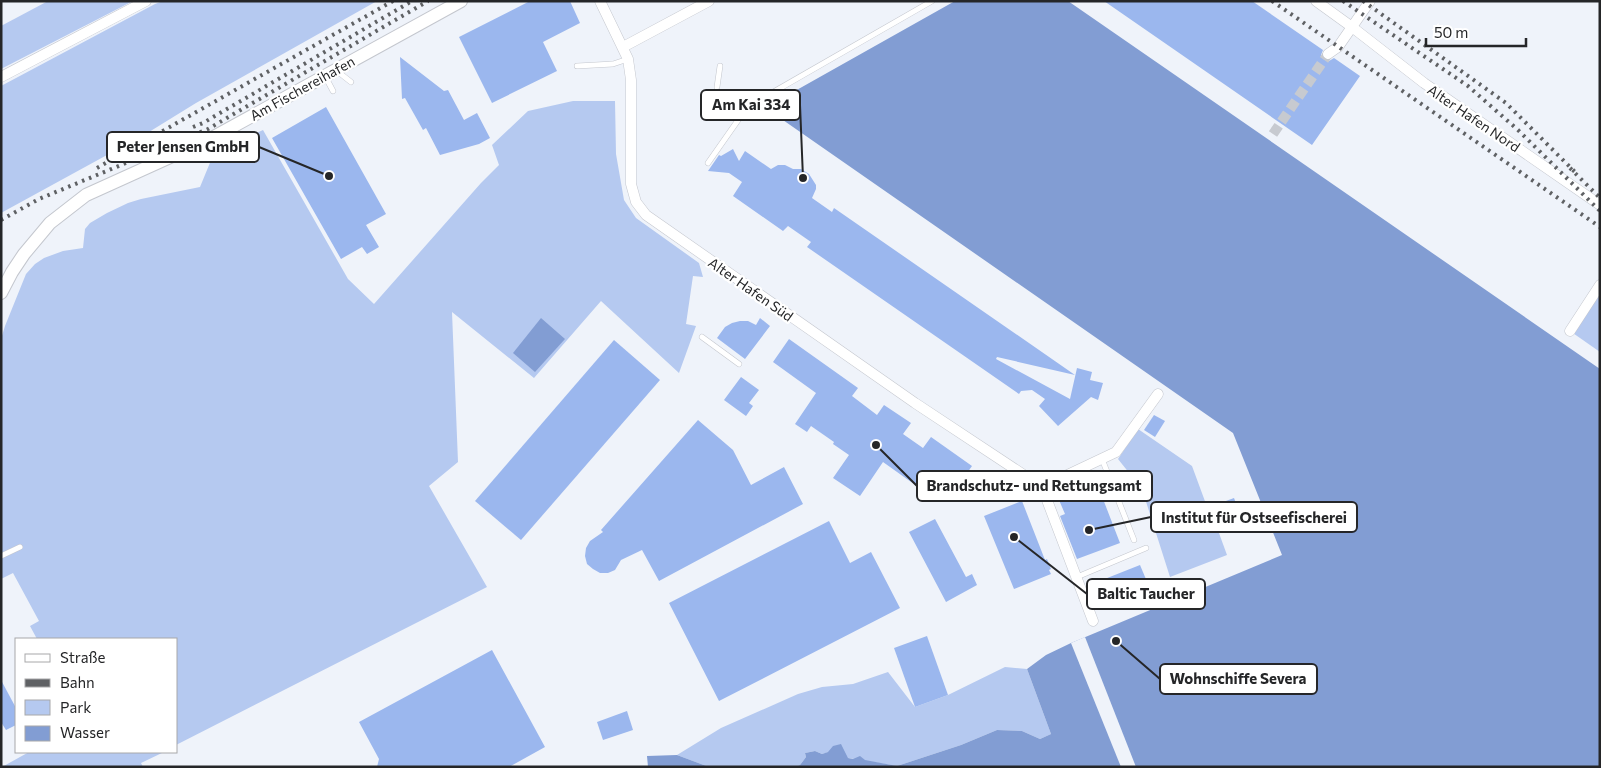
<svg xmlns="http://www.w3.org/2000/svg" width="1601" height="768" viewBox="0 0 1601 768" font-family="Commissioner,sans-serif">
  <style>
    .green { fill: #b5c9f0 }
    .water { fill: #829dd3 }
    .pier { fill: #eff3fa }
    .building { fill: #9bb7ee }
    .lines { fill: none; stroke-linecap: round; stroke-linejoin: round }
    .minor-tunnel { stroke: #c7cad0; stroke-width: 10; stroke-dasharray: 10 5; stroke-linecap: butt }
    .service-casing { stroke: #c4c7ce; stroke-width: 6 }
    .minor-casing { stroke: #c4c7ce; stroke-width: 11 }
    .tertiary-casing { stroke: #c4c7ce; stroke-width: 14 }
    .service { stroke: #fff; stroke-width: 5 }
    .minor { stroke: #fff; stroke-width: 10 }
    .tertiary { stroke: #fff; stroke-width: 12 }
    .rail { stroke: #5f6164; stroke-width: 4; stroke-dasharray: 2.5 5; stroke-linecap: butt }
    .labels { text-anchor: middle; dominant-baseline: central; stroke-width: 4.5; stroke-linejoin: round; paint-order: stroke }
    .street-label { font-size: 14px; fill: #252628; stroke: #fff }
    .leader { fill: none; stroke: #252628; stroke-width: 2 }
    .callout-dot { fill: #252628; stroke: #fff; stroke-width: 2 }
    .callout { fill: #fff; stroke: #252628; stroke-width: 2 }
    .callout-label { font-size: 15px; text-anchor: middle; font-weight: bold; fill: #252628 }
  </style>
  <rect width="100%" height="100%" fill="#eff3fa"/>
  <!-- green -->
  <g class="green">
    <path d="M48,1H133L1,69V26Z"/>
    <path d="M163,1H377L196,103L149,132L1,213V86L155,4Z"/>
    <path d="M573,101H615L616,154L624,200L636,218L699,263L703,277L693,276L686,324L696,326L679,373L601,301L534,378L452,312L458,462L429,486L487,587L176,745V639H37L30,626L39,621L13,573L1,579V339L5,326L26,274L35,264L44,258L63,251L83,248L85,229L90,223L107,213L128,203L141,199L200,187L214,153L263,130L348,279L374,304L481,183L499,165L492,145L528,111Z"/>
    <path d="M1600,285V352L1570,331Z"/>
    <path d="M1138,429L1192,466L1206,504L1208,503L1227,555L1170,577L1142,489L1118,459Z"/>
    <path d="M1005,667L1027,669L1051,734L1040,739L1022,731L997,730L961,745L897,766L848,758L829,752L822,754L815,751L805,753L806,757L800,765L795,767H709L677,755L721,728L798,694L822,687L853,684L888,672L915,707L948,695Z"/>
    <path d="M29,752H164L141,763L143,767H2Z"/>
  </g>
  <!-- water -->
  <g class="water">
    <path d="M955,1H1068L1600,369V767H795L800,765L806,757L805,753L815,751L822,754L828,752L833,746L841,744L848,758L853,759L860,756L865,760L897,766L961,745L997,730L1022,731L1040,739L1051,734L1027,669L1046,655L1071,643L1282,555L1233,433L770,111V105Z"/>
    <path d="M541,318L565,339L535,372L513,353Z"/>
    <path d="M677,755L709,767H648L647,756Z"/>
  </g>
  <!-- pier -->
  <path class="pier" d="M1085,637L1136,767H1121L1071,643Z"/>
  <!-- building -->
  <g class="building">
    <path d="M530,1H570L580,23L543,42L557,71L492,103L459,37Z"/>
    <path d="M1104,1H1252L1323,50L1321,55L1325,60L1329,61L1334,58L1360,76L1312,145Z"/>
    <path d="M400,57L444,91L448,90L464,120L477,113L490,138L479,144L440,155L426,128L423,130L405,98L402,99Z"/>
    <path d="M326,107L386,214L366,225L379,247L367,254L362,247L341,259L272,138Z"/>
    <path d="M733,149L739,161L745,151L771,169L778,165H785L793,169H801L809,174L816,185V189L812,198L832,212L834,208L1075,375L997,357L996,359L1070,399L1077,368L1092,372L1090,380L1103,383L1098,400L1091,397L1058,426L1039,406L1045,399L1032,390L1021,391L1019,394L807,247L811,242L788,226L783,231L733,196L742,182L729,173L708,171L719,155L721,156Z"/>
    <path d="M760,318L770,326L745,359L717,338L725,327L732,323L740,321H748L756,325Z"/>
    <path d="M789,339L858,388L852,396L877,415L884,405L911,423L903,434L923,448L931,437L972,466L947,501L939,495L935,499L883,462L860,496L833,478L849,455L833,444L834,442L811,426L807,432L795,424L816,393L773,362Z"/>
    <path d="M614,340L660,380L521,540L475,501Z"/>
    <path d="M741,377L759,390L749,403L753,406L746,416L724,400Z"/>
    <path d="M1154,415L1165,421L1155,437L1144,430Z"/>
    <path d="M698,420L733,450L751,485L784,467L803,504L659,581L642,550L621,560L615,570L608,573H600L593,569L587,564L585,556L586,548L590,541L603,532L601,530Z"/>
    <path d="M1091,488L1096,502L1103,499L1120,543L1077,559L1060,516L1065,514L1059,500Z"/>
    <path d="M1234,498L1238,509L1220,517L1215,505Z"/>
    <path d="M1022,501L1045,560L1047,559L1051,569L1049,570L1051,574L1014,589L984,516Z"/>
    <path d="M935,519L966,577L972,574L977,585L946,602L909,532Z"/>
    <path d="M829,521L850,563L871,552L900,608L719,701L669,603Z"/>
    <path d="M1140,565L1148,584L1094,606L1087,586Z"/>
    <path d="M927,636L948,695L915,707L894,648Z"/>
    <path d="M492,650L545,747L509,767H377L379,759L359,722Z"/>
    <path d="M1,680L16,708V725L6,730L1,722Z"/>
    <path d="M627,711L633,730L603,740L597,722Z"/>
  </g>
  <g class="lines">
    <!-- minor-tunnel -->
    <path class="minor-tunnel" d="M1273,134L1328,54"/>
    <defs>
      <g id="service">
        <path d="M577,66L613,64L628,59"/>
        <path d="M337,71L351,82"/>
        <path d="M325,76L333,91"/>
        <path d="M717,87L720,66"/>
        <path d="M763,98L932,1"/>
        <path d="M708,163L748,106"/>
        <path d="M702,337L739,364"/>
        <path d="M1102,459L1134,540"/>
        <path d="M1,556L20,547"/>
        <path d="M1077,577L1146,548"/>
      </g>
      <g id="minor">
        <path d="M600,1L628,59L631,80V184L636,202L646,215L915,403L1042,487L1093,621"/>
        <path d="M1316,1L1352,27L1424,83L1600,205"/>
        <path d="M623,47L709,1"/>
        <path d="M1328,54L1338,47L1370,1"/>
        <path d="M1,77L146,1"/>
        <path d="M1570,331L1600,285"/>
        <path d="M1042,487L1116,452L1158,394"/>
      </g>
      <path id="tertiary" d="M1,293L12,272L24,254L50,223L86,195L212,138L461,1"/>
    </defs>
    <!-- service casing -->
    <use href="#service" class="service-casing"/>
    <!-- minor casing -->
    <use href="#minor" class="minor-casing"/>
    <!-- tertiary casing -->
    <use href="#tertiary" class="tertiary-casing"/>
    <!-- service -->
    <use href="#service" class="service"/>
    <!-- minor -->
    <use href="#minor" class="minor"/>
    <!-- tertiary -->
    <use href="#tertiary" class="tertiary"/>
    <!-- rail -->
    <g class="rail">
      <path d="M1272,1L1600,227"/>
      <path d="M1343,1L1468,86L1518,130L1600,211"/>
      <path d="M1363,1L1506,103L1575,172"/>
      <path d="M193,127L203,123L412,1"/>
      <path d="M97,168L393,1"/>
      <path d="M1570,168L1600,198"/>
      <path d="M1,220L39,199L208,129L428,1"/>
    </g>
  </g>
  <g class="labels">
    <!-- street labels -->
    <g class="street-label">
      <text transform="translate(302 88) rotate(-29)">Am Fischereihafen</text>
      <text transform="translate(1474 118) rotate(34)">Alter Hafen Nord</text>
      <text transform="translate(751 289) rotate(35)">Alter Hafen Süd</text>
    </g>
  </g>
  <!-- callouts -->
  <path class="leader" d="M803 178L800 105M329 176L259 147M876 445L917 486M1089 530L1151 517M1014 537L1087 594M1116 641L1160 679"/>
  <g class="callout-dot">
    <circle cx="803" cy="178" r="5"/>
    <circle cx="329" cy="176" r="5"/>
    <circle cx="876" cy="445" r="5"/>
    <circle cx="1089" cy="530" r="5"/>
    <circle cx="1014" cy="537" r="5"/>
    <circle cx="1116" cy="641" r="5"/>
  </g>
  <g class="callout">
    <rect x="701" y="90" width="99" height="30" rx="5"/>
    <rect x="107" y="132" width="152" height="30" rx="5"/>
    <rect x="917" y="471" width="235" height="30" rx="5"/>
    <rect x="1151" y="502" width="206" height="30" rx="5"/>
    <rect x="1087" y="579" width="118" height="30" rx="5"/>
    <rect x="1160" y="664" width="157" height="30" rx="5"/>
  </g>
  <g class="callout-label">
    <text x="751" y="110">Am Kai 334</text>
    <text x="183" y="152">Peter Jensen GmbH</text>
    <text x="1034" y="491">Brandschutz- und Rettungsamt</text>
    <text x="1254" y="523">Institut für Ostseefischerei</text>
    <text x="1146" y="599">Baltic Taucher</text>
    <text x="1238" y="684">Wohnschiffe Severa</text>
  </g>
  <!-- border -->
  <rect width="1601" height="768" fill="none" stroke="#252628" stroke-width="5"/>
  <!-- legend -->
  <rect x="15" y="638" width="162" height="115" fill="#ffffff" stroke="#a8a8a9"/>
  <rect x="25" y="654" width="25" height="8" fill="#ffffff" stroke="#a8a8a9"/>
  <text x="60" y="663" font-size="15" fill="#252628">Straße</text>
  <rect x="25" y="679" width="25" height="8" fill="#5f6164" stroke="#a8a8a9"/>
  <text x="60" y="688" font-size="15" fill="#252628">Bahn</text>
  <rect x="25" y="700" width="25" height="15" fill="#b5c9f0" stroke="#a8a8a9"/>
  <text x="60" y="713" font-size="15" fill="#252628">Park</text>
  <rect x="25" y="726" width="25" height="15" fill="#829dd3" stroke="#a8a8a9"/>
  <text x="60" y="738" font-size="15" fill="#252628">Wasser</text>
  <!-- scale -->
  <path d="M1426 38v8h100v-8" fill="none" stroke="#252628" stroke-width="2.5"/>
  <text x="1434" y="38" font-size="15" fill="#252628" stroke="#ffffff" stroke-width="4" paint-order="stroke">50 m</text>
</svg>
